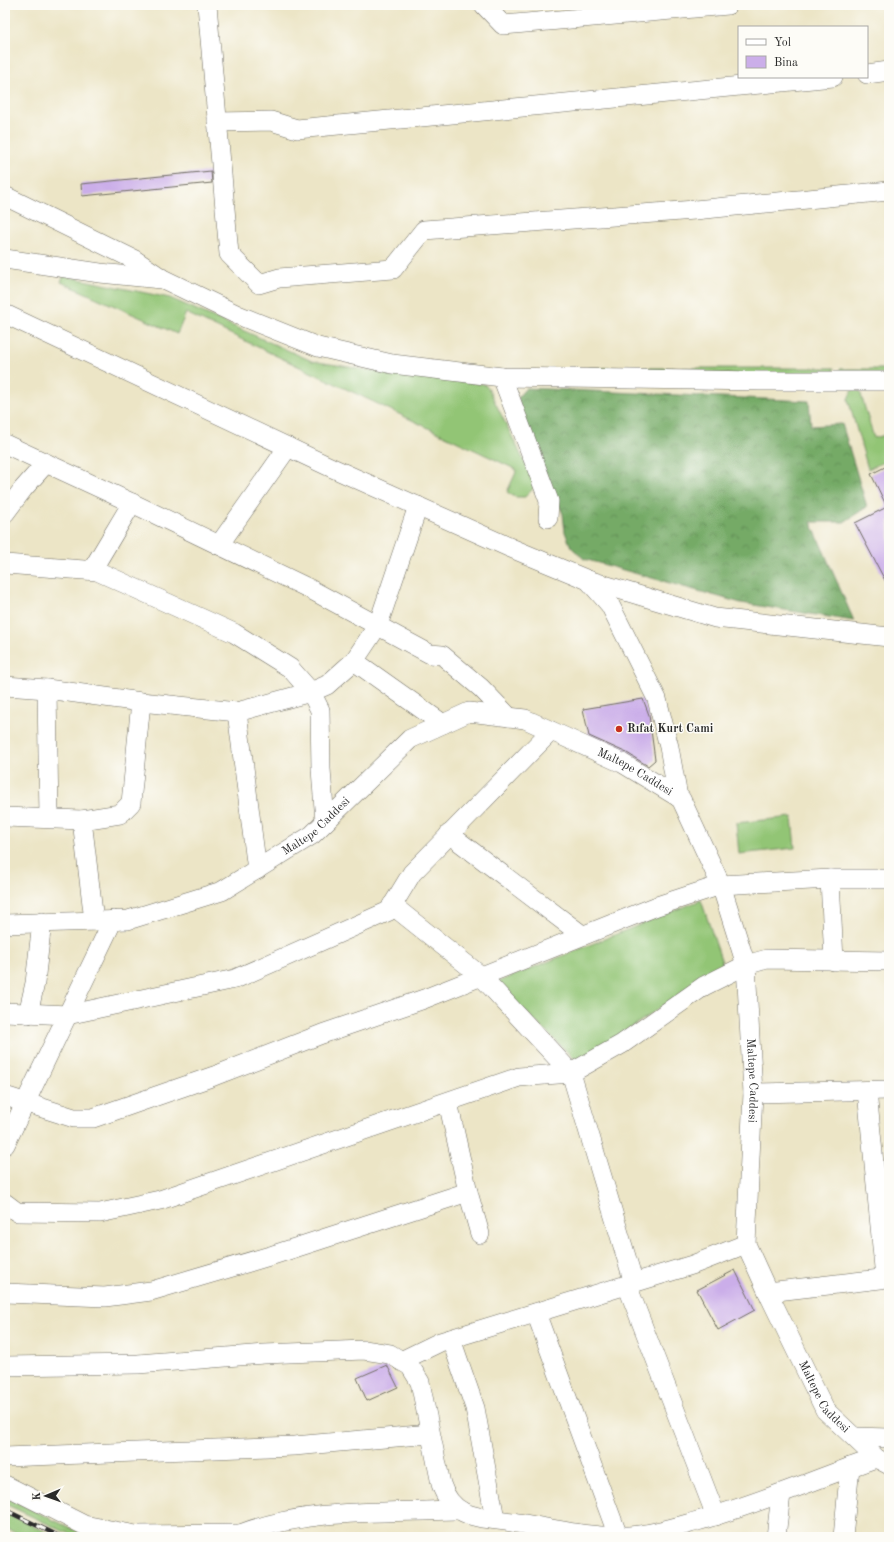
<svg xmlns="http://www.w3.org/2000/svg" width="894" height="1542" viewBox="0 0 894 1542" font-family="'Old Standard TT',serif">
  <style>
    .grass { fill: #92c575; stroke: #5e7850 }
    .forest { fill: url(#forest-crowns); stroke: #506a48 }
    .building { fill: #cbaee9 }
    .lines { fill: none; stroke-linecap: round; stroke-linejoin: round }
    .minor-casing { stroke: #6f6c61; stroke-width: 20 }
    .minor { stroke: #fff; stroke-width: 19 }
    .rail-casing { stroke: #2b2b2b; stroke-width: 4.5 }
    .rail { stroke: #fdfcf7; stroke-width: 3; stroke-dasharray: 9; stroke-linecap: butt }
    .poi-dot { fill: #c8321e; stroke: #fdfcf7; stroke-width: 1.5 }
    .labels { text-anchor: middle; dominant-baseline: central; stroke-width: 3; stroke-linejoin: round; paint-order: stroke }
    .poi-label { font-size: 12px; font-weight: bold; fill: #2b2b2b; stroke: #fdfcf7; text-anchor: start }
    .street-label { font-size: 12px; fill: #2b2b2b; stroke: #fdfcf7 }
  </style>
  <defs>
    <pattern id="forest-crowns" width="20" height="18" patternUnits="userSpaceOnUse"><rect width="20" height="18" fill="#75aa66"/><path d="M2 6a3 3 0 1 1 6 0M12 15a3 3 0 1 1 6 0" fill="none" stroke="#608b54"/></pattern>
  </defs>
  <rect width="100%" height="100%" fill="#fdfcf7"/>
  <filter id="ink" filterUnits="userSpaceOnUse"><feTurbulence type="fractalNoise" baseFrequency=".025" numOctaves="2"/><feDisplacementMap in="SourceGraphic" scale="8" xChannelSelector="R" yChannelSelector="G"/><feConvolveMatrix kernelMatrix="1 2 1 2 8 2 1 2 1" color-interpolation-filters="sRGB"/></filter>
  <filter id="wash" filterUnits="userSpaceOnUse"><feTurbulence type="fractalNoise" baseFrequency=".012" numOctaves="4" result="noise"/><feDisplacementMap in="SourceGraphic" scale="16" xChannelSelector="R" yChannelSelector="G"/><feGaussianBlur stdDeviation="0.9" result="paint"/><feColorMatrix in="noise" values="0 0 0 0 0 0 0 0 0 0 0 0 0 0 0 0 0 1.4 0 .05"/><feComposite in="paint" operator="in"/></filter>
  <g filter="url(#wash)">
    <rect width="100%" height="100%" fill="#ece5c6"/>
    <!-- grass -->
    <g class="grass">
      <path d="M64,276L170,298L312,361L386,373L484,384L488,388L534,481L533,489L525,497H515L507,492L517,470L186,313L177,334L61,282Z"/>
      <path d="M588,368H834V376L587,372Z"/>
      <path d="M840,369H889V376L838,373Z"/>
      <path d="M859,388L874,438L889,434V460L868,469L848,399L852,390Z"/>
      <path d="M792,817L795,848L739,854L736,823Z"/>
      <path d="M701,900L723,965L579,1063L495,983Z"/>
      <path d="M5,1497L83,1534L82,1537L65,1532L5,1504Z"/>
      <path d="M5,1513L58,1537H25L5,1528Z"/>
    </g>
    <!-- forest -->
    <path class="forest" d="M526,388L809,401L811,426L842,424L867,507L844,522H811L854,621L741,603L584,559L571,547L565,532L563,514L521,418L518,397Z"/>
    <g id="blocks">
      <!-- building -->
      <g class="building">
        <path d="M211,171L212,183L82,196L81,184Z"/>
        <path d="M889,465V588L855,523L887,507L871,474Z"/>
        <path d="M643,699L649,715L655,760L648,766L627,753L589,736L583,709Z"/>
        <path d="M735,1270L755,1310L718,1330L697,1290Z"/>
        <path d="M387,1365L398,1387L367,1401L357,1378Z"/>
      </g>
    </g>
  </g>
  <g filter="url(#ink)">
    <use href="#blocks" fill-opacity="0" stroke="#6f6c61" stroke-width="1"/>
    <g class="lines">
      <defs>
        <g id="minor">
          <path d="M207,5L229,254L259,284L279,278L393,269L424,230L695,210L889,191"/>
          <path d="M484,5L503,25L728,5"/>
          <path d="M867,74L889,71"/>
          <path d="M217,122L271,121L297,129L833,77"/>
          <path d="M5,196L135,260L163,279L238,315L318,347L392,364L502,377L760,381H889"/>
          <path d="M5,259L100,273L161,279"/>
          <path d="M5,314L328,466L511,548L588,580L715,618L889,637"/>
          <path d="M502,377L549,501L548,518"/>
          <path d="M5,444L132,503L308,588L430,654L442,655L481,688L509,717"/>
          <path d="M5,513L23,489L46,463"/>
          <path d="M219,545L288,447"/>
          <path d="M5,564L97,571L234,633L290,668L311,692L320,710L321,769L325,822"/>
          <path d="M92,570L132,503"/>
          <path d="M588,580L610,605L657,699L669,747L678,797"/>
          <path d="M354,661L443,724"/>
          <path d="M5,686L47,689L141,702L237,712L311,692L327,685L354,661L378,625L418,506"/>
          <path d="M47,689L49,818"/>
          <path d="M237,712L257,870"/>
          <path d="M5,817L82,820L120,814L131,803L141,702"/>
          <path d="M82,820L94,921"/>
          <path d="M449,834L582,935"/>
          <path d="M392,905L481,976L571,1073L634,1283"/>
          <path id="s1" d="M5,924L128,920L222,891L312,835L410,739L469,712L525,719L622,763L678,797L681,799L721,885L746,965L753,1093L746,1244L771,1299L825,1410L876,1458L889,1465"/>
          <path d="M834,961L830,879H889"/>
          <path d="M5,1012L67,1015L235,979L389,911L412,873L551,731"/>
          <path d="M28,1014L35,983L42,922"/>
          <path d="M867,1091L885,1278"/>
          <path d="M753,1093L889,1090"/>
          <path d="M5,1096L74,1118H93L214,1076L322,1034L424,999L657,906L721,885L830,879"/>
          <path d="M448,1102L468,1192L480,1234"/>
          <path d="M5,1145L113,920"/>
          <path d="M5,1203L17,1212L100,1213L160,1200L519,1077L571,1073L622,1044L704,986L746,965L767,959L889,961"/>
          <path d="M627,1285L716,1516"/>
          <path d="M768,1292L889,1278"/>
          <path d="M5,1293L105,1297L151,1291L273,1255L468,1192"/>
          <path d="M536,1313L618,1536"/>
          <path d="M451,1339L475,1408L495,1519"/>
          <path d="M401,1361L440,1342L692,1265L746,1244"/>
          <path d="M5,1366L138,1364L264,1354L364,1350L390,1354L410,1366L420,1382L441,1484C453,1520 480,1517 512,1522C550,1528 590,1539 629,1536C650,1535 673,1528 694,1522C756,1505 815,1479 876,1458"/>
          <path d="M854,1437L889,1438"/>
          <path d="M5,1457L294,1446L430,1434"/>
          <path d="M5,1485L84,1525L136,1535L240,1534L249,1537"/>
          <path d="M240,1534C308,1508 384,1513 456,1510"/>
          <path d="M776,1537L781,1494"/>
          <path d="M843,1537L850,1467"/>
        </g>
      </defs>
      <!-- minor casing -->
      <use href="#minor" class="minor-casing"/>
      <!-- minor -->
      <use href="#minor" class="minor"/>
      <defs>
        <path id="rail" d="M5,1510L61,1537"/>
      </defs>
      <!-- rail casing -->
      <use href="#rail" class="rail-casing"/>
      <!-- rail -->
      <use href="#rail" class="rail"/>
    </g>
  </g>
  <!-- markers -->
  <circle class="poi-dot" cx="619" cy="729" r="4"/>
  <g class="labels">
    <!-- poi labels -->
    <g class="poi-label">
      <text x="627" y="729">Rıfat Kurt Cami</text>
    </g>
    <!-- street labels -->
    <g class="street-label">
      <text stroke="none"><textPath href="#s1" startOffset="708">Maltepe Caddesi</textPath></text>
      <text stroke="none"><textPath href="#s1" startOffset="336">Maltepe Caddesi</textPath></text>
      <text stroke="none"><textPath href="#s1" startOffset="1056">Maltepe Caddesi</textPath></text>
      <text stroke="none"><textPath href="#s1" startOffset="1392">Maltepe Caddesi</textPath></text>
    </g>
  </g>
  <!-- margin -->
  <rect width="894" height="1542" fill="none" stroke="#fdfcf7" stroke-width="20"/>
  <!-- legend -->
  <rect x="738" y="26" width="130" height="52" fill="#fdfcf7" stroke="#a9a8a5"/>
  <rect x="746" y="39" width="20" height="6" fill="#ffffff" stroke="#a9a8a5"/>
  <text x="774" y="46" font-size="12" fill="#2b2b2b">Yol</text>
  <rect x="746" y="56" width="20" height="12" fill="#cbaee9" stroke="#a9a8a5"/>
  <text x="774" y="66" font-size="12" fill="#2b2b2b">Bina</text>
  <!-- north arrow -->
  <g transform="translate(46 1496) rotate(268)" stroke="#fdfcf7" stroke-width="3" paint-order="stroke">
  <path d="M0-3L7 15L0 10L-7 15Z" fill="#2b2b2b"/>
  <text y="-6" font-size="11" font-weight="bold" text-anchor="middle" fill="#2b2b2b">K</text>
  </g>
</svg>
